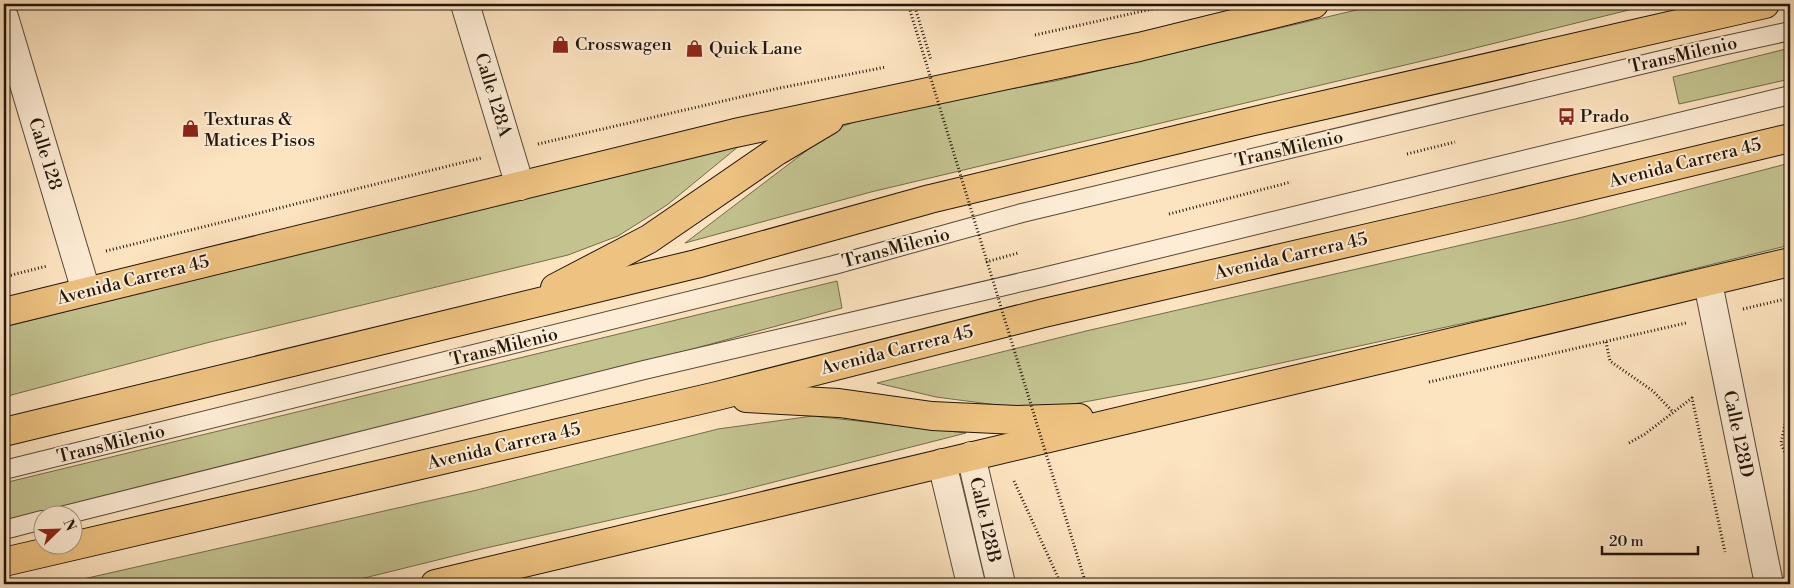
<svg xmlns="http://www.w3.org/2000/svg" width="1794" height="588" viewBox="0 0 1794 588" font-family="'Libre Bodoni',serif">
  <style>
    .green { fill: #c3c390; stroke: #726c4c }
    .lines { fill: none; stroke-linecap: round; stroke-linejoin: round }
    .service-casing { stroke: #574937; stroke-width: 20 }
    .minor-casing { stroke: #574937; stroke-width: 30 }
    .trunk-casing { stroke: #201509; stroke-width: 30 }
    .path { stroke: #201509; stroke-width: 3; stroke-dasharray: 1 2.5; stroke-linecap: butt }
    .service { stroke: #feedd6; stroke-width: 18 }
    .minor { stroke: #feedd6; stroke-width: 28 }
    .trunk { stroke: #eec280; stroke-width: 28 }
    .path-bridge { stroke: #201509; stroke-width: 3; stroke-dasharray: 1 2.5; stroke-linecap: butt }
    .labels { text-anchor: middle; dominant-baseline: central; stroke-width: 4; stroke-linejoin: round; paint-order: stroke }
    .poi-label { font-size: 18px; fill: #201509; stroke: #feedd6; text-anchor: start }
    .street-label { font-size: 18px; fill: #201509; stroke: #feedd6 }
  </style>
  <rect width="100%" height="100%" fill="#fde4c0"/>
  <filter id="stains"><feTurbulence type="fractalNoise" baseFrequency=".004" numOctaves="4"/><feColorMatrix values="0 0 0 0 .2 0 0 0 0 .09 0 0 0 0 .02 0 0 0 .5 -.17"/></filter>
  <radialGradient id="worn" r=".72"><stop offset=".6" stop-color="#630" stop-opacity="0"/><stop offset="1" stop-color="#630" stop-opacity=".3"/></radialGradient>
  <!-- green -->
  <g class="green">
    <path d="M1382,4H1653L1443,56L871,192L685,243L835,129L885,111L1055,81Z"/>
    <path d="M1790,48V79L1679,104L1673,77Z"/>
    <path d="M739,146L667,205L618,236L568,255L210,342L4,397V327L255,264Z"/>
    <path d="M1790,163V245L1552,304L1203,380L1068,405L1005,406L936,397L877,383L1086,331L1575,219Z"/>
    <path d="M837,281L842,308L649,361L375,431L4,521V483Z"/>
    <path d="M813,416L966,433L727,494L486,548L340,584H61L477,490L718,429Z"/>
  </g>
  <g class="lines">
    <defs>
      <g id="service">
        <path d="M4,470L834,265L1022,213L1699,51L1790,31"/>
        <path d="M61,516L644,370L1039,278L1790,95"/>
        <path d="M4,530L42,520"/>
      </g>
      <g id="minor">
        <path d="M465,4L520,186"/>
        <path d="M4,17L86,291"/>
        <path d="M1708,283L1769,584"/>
        <path d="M971,456L1001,584"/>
        <path d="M942,463L971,584"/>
      </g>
      <g id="trunk">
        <path d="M555,288L649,239L777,151L829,120"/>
        <path d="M4,312L735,133L1139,47L1314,4"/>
        <path d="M746,398L839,403L932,416L1017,420L1079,418"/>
        <path d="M4,432L696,264L930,199L1250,122L1765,4"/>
        <path d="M4,562L717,396L1044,313L1498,208L1790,138"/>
        <path d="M435,584L1790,262"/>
      </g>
    </defs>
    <!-- service casing -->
    <use href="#service" class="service-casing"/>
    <!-- minor casing -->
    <use href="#minor" class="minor-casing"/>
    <!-- trunk casing -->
    <use href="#trunk" class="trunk-casing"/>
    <!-- path -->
    <g class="path">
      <path d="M914,4L931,60"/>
      <path d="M1035,35L1175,4"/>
      <path d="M538,144L775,89L886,67"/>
      <path d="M1407,154L1455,142"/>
      <path d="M1169,214L1291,182"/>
      <path d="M106,251L481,158"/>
      <path d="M986,262L1018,253"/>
      <path d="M4,277L47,266"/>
      <path d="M1743,309L1790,298"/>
      <path d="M1606,342L1610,361L1653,391L1673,412"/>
      <path d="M1429,382L1686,323"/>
      <path d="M1790,400L1781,443L1790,465"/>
      <path d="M1629,443L1645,434L1692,398L1725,552"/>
      <path d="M1014,481L1061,584"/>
    </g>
    <!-- service -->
    <use href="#service" class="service"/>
    <!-- minor -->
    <use href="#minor" class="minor"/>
    <!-- trunk -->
    <use href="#trunk" class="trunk"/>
    <!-- path-bridge -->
    <path class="path-bridge" d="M908,4L1086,584"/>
  </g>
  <!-- icons -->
  <defs>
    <symbol id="shop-bare" viewBox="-9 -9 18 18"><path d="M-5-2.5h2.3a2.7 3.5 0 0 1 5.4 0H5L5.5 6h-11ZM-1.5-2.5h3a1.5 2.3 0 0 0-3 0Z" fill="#8f2418" stroke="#feedd6" stroke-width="2.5" paint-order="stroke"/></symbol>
    <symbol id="bus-bare" viewBox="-9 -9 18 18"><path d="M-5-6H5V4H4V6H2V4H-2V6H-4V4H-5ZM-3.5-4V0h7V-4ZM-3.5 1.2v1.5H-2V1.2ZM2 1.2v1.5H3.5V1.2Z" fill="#8f2418" stroke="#feedd6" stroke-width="2.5" paint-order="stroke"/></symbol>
  </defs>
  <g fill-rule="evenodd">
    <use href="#shop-bare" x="548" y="32" width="25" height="25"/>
    <use href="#shop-bare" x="682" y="36" width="25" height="25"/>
    <use href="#bus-bare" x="1554" y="104" width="25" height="25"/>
    <use href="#shop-bare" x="178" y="116" width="25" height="25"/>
  </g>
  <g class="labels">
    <!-- poi labels -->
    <g class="poi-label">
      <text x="575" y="44">Crosswagen</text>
      <text x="709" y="48">Quick Lane</text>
      <text x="1580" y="116">Prado</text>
      <text x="204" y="119">Texturas &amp;<tspan x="204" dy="21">Matices Pisos</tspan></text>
    </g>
    <!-- street labels -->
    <g class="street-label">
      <text transform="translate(1683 55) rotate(-13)">TransMilenio</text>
      <text transform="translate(493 95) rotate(73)">Calle 128A</text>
      <text transform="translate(1289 149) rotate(-13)">TransMilenio</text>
      <text transform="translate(45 154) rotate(73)">Calle 128</text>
      <text transform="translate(1685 163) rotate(-14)">Avenida Carrera 45</text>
      <text transform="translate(896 248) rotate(-15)">TransMilenio</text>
      <text transform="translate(1291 256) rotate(-13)">Avenida Carrera 45</text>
      <text transform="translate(133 280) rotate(-14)">Avenida Carrera 45</text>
      <text transform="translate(504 347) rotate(-14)">TransMilenio</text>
      <text transform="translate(897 350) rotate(-14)">Avenida Carrera 45</text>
      <text transform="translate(1738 434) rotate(78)">Calle 128D</text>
      <text transform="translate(111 444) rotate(-14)">TransMilenio</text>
      <text transform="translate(504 446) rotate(-13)">Avenida Carrera 45</text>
      <text transform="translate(985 520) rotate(77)">Calle 128B</text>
    </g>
  </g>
  <!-- margin -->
  <rect width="1794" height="588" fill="none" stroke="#fde4c0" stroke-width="20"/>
  <rect x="5" y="5" width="1784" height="578" fill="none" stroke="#201509" stroke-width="2.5"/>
  <rect x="10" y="10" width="1774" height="568" fill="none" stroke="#201509"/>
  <!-- north arrow -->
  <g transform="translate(58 530) rotate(67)"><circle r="24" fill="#feedd6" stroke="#a59784"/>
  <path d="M0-4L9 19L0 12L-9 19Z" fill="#8f2418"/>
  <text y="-8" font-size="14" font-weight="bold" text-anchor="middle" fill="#201509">N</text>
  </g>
  <!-- scale -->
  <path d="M1602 546v8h96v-8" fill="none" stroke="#201509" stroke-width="2.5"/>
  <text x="1609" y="546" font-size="15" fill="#201509" stroke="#feedd6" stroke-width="4" paint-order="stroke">20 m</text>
  <rect width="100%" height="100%" filter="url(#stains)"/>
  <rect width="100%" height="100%" fill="url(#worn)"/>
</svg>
